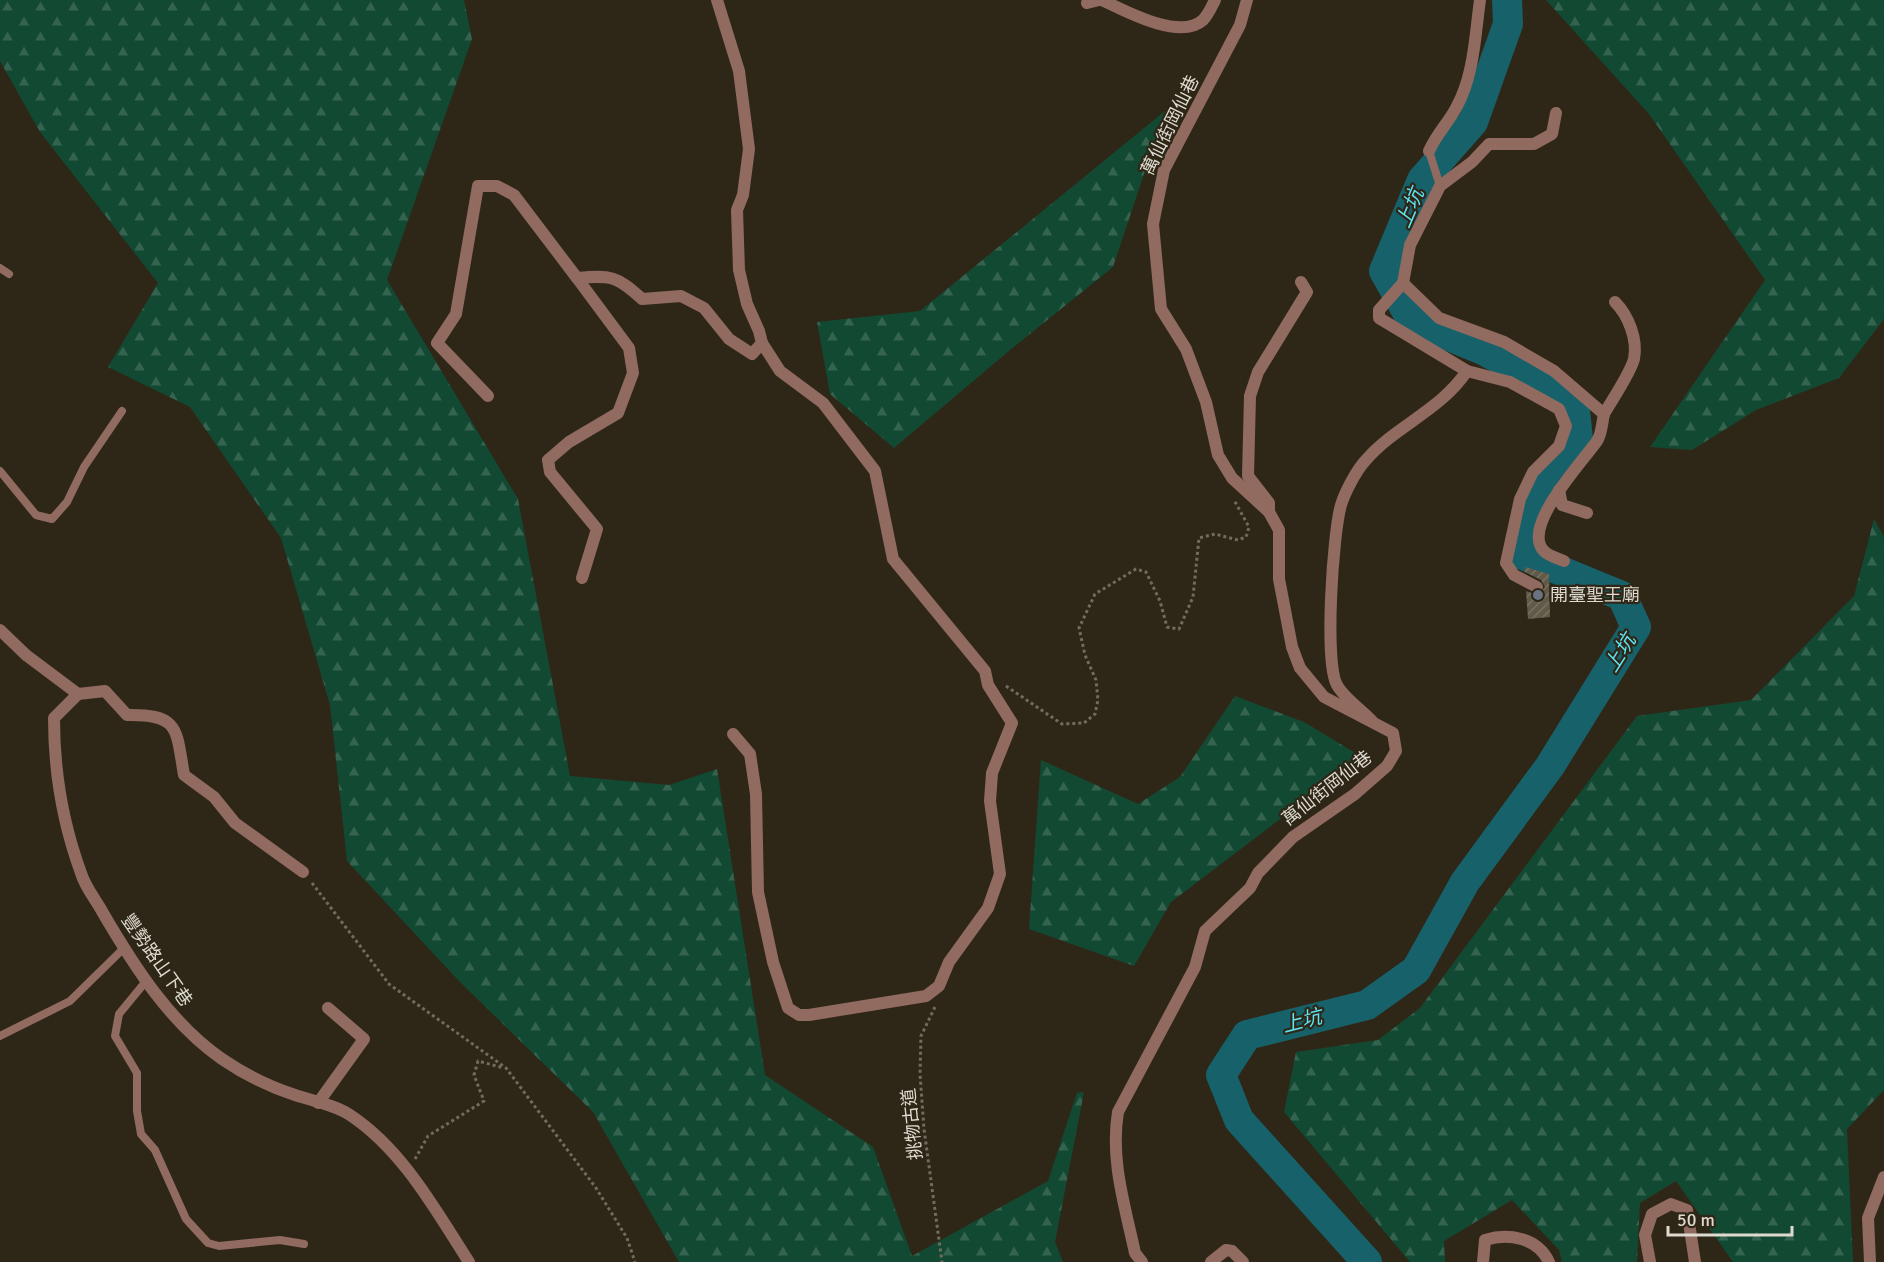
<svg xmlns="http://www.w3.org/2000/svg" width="1884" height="1262" viewBox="0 0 1884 1262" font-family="Signika,'Noto Sans TC',sans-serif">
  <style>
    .forest { fill: url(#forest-firs) }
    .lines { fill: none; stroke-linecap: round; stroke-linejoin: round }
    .river { stroke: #17616a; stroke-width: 30 }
    .building { fill: url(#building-hatch) }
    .path { stroke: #726c5e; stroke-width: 3; stroke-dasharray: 3 3; stroke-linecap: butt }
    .service { stroke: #916a60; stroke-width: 8 }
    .minor { stroke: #916a60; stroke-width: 12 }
    .tertiary { stroke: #916a60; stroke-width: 12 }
    .worship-dot { fill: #6b7280; stroke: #2e2717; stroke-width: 2 }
    .labels { text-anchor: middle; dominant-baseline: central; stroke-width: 4.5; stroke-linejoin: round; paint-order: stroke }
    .street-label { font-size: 18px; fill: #dedad0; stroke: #2e2717 }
    .poi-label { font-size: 18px; fill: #dedad0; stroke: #2e2717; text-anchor: start }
    .water-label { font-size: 20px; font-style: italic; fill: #5ee4f4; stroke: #2e2717 }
  </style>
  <defs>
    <pattern id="forest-firs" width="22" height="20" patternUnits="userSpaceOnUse" patternTransform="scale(1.5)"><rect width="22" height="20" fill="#124932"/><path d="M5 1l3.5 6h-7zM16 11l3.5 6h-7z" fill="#34634f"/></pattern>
    <pattern id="building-hatch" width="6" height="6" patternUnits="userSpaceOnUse" patternTransform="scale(1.5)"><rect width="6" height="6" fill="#625a49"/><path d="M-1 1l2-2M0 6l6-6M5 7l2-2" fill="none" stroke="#787162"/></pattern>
  </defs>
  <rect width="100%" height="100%" fill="#2e2717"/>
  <!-- forest -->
  <g class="forest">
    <path d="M0,0H464L472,39L387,280L518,499L570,776L669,785L717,769L765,1075L873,1147L912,1256L1048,1181L1077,1093L1084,1092L1055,1242L1063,1262H679L593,1112L460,982L347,861L330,705L281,538L190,407L108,367L158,283L40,132L0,61Z"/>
    <path d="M1546,0H1884V319L1839,378L1756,410L1692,450L1650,447L1765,280L1649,114Z"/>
    <path d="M1165,111L1113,267L1010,350L894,448L830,394L817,322L920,311Z"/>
    <path d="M1874,519L1884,537V1090L1847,1129L1853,1262H1733L1676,1181L1640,1203L1637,1262H1562L1559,1250L1512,1200L1444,1241L1445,1262H1410L1284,1112L1296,1052L1378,1040L1420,1008L1637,716L1751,700L1854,596Z"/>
    <path d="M1235,696L1304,722L1362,757L1171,902L1134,966L1029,929L1041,760L1138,804L1180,777Z"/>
  </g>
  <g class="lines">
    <!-- river -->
    <path class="river" d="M1367,1262L1239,1120L1221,1075L1247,1035L1367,1005L1416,970L1465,882L1550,766L1636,627L1622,596L1525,556L1524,524L1538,490L1578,439L1574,401L1485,351L1412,321L1384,271L1422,180L1473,122L1508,24L1507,0"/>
  </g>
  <!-- building -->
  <path class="building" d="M1525,567L1549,574L1550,617L1528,619L1526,591L1538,595L1545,587L1541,580L1525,572Z"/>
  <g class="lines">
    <!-- path -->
    <g class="path">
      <path d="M1006,686L1062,724L1084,723L1095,714L1098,700L1096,680L1085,655L1079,628L1095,594L1136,569L1146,572L1160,601L1167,627L1179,629L1193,597L1199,538L1215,534L1238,540L1246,537L1249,527L1234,500"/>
      <path d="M312,883L389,984L506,1068L596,1188L627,1238L635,1262"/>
      <path d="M935,1007L921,1036L920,1074L924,1129L942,1262"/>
      <path d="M415,1159L428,1136L484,1101L474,1075L478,1061L504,1068"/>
    </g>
    <!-- service -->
    <g class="service">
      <path d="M1429,151L1440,186"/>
      <path d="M0,268L9,274"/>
      <path d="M0,471L36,515L52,519L67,502L84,467L122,411"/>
      <path d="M147,980L119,1014L115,1036L137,1073V1111L141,1134L155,1150L186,1219L208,1243L219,1246L280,1240L304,1244"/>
      <path d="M0,1036L70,1001L124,948"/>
    </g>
    <!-- minor -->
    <g class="minor">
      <path d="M1102,0C1125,11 1180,41 1203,20C1208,15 1212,6 1215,0"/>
      <path d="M1087,3L1099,0"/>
      <path d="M1429,151C1436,135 1448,123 1456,108C1474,76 1475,36 1480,0"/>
      <path d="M1403,283L1439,318L1504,342L1554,371L1604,414C1602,422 1602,434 1597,441C1584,460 1520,527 1544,551C1548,556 1558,558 1564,561"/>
      <path d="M488,396L437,343L456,314L478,186H497L514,195L577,278"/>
      <path d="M1604,414C1612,400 1630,374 1634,359C1638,339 1628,315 1615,302"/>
      <path d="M1559,490L1562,505L1587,513"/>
      <path d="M1269,512V503L1248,476L1250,396L1258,372L1307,292L1301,282"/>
      <path d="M582,578L597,529L550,472L548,460L569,442L618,413L633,373L629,348L577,278C611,275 617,276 642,299L681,296L704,308L729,339L752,354L762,343L759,331L747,304L739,270L737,210L743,195L749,149L739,71L717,0"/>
      <path d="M1537,587L1514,575L1506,563L1520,499L1533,472L1559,446L1566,426L1559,409L1510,382L1467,371L1379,318V310L1403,283L1410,245L1440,186L1472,162L1489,144H1534L1552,134L1556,113"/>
      <path d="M0,630L26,655L78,694L54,718C54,770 63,824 81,873C85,887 96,900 103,913C134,966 170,1023 222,1059C244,1074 270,1087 295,1095C313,1101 335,1105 350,1115C403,1150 436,1211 469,1262"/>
      <path d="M78,694L105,691L127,715C180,714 176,729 184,775L214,797L235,823L303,872"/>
      <path d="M1372,721C1362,710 1344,698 1337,685C1324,662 1333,532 1341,505C1345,492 1356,471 1365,461C1396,425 1439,412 1467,371"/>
      <path d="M733,734L750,754L756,794L758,892L773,962L788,1008L799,1015H809L926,996L939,986L949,962L988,908L1000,874L990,801L992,773L1012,723L988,685L985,671L893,559L875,471L823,403L780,371L762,343"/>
      <path d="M318,1103L364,1039L328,1008"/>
      <path d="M1211,1262L1226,1250L1232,1251L1243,1262"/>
      <path d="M1483,1262L1485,1240C1508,1233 1537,1237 1549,1262"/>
      <path d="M1650,1262L1645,1235L1652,1214L1671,1204L1687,1210L1695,1262"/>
      <path d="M1870,1262L1868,1218L1884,1177"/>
    </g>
    <!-- tertiary -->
    <path class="tertiary" d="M1142,1262L1135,1253C1125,1206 1110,1160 1118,1112L1195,967L1205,931L1250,888L1258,873L1293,837L1355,794L1387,766L1396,751L1393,733L1324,697L1300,668L1292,647L1279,579V530L1269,512L1232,478L1218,455L1206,402L1186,349L1161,309L1153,224L1164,170L1240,25L1247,0"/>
  </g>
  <!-- markers -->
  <circle class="worship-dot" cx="1538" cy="595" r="6"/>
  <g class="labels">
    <!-- street labels -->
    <g class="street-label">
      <text transform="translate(1170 125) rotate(-64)">萬仙街岡仙巷</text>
      <text transform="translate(1327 788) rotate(-38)">萬仙街岡仙巷</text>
      <text transform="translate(157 960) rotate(55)">豐勢路山下巷</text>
      <text transform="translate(912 1124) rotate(-96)">挑物古道</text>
    </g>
    <!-- poi labels -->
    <g class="poi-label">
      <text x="1550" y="595">開臺聖王廟</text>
    </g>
    <!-- water labels -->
    <g class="water-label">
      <text transform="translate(1410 208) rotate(-67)">上坑</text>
      <text transform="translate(1620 653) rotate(-58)">上坑</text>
      <text transform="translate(1302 1021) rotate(-14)">上坑</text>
    </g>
  </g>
  <!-- scale -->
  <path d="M1668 1226v9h124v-9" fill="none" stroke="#dedad0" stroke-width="3"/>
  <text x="1677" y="1226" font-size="18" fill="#dedad0" stroke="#2e2717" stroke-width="4.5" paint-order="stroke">50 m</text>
</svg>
